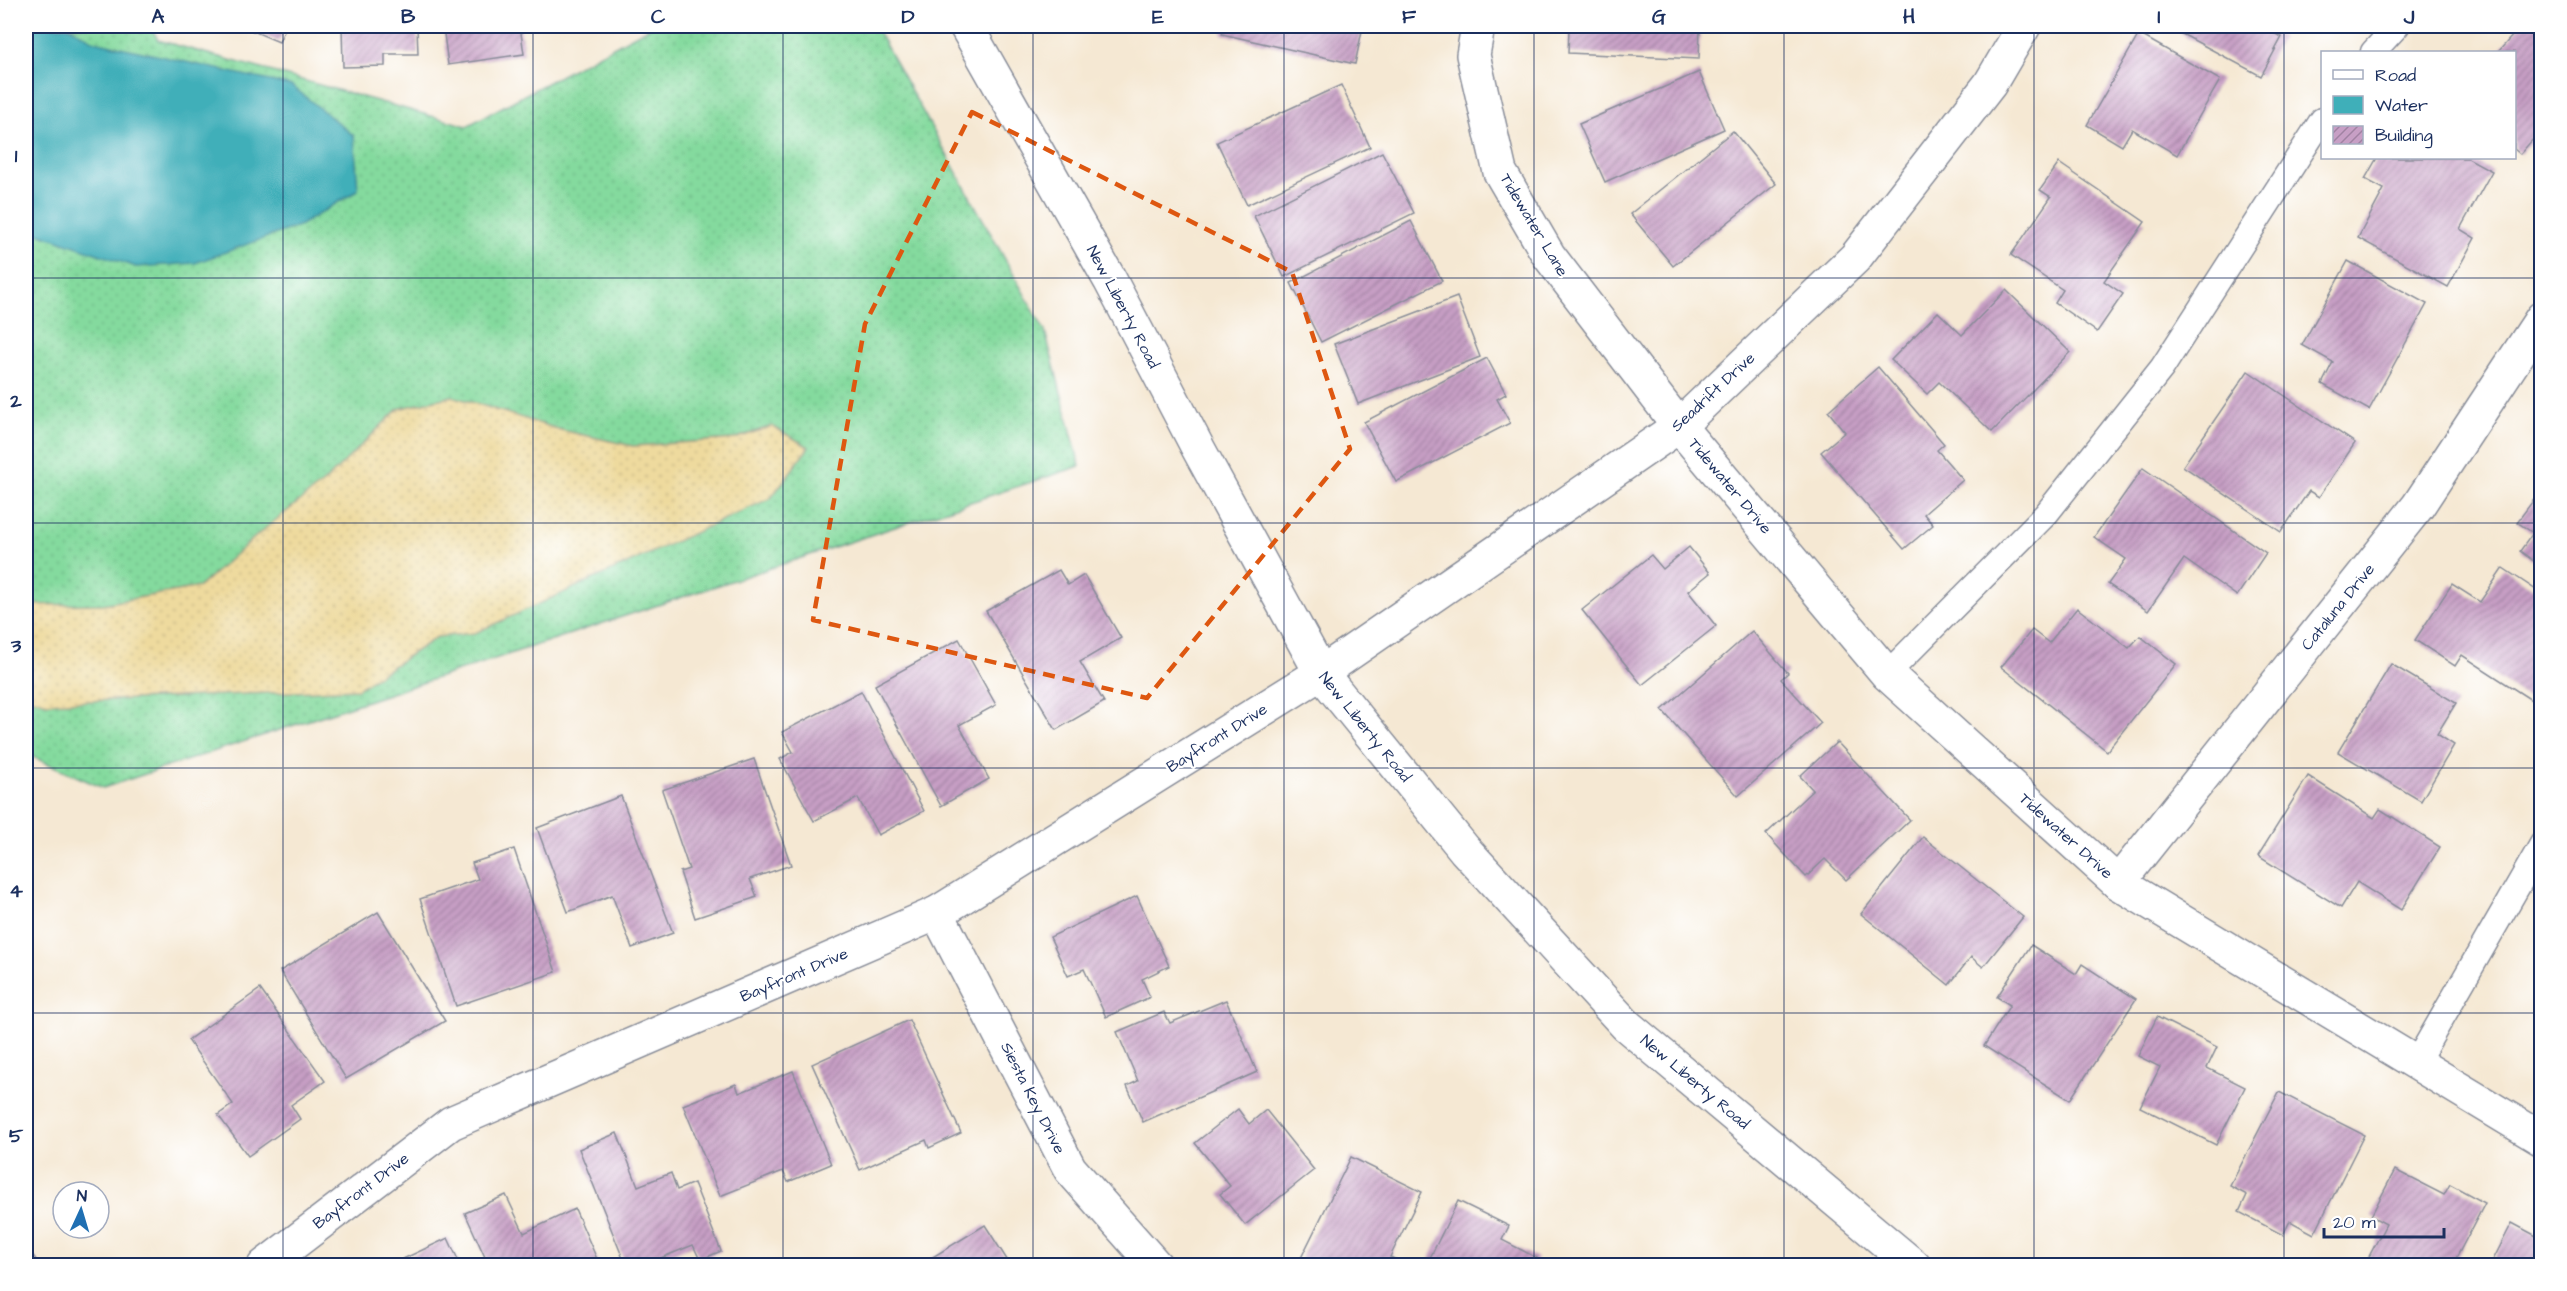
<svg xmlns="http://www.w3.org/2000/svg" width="2567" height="1291" viewBox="0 0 2567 1291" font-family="'Architects Daughter',sans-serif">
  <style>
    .grass { fill: url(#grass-dots); stroke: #50847e; stroke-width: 1.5 }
    .sand { fill: url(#sand-dots); stroke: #84847e; stroke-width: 1.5 }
    .water { fill: #3fafb9; stroke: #2d6f8c; stroke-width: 1.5 }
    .building { fill: url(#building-hatch) }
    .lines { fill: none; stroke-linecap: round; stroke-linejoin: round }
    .lane-casing { stroke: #888c98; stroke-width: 27 }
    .street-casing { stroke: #888c98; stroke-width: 36 }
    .lane { stroke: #fff; stroke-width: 24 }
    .street { stroke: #fff; stroke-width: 33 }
    .marked { fill: none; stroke: #de5710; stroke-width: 4.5; stroke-dasharray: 12 8; stroke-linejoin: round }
    .grid { fill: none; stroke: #1b2f5e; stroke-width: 1.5; stroke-opacity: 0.55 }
    .labels { text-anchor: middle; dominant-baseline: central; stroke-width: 4.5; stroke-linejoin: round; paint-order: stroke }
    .street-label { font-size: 16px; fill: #1b2f5e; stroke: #fff }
    .neatline { fill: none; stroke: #1b2f5e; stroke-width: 2 }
    .grid-label { font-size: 20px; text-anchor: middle; font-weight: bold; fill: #1b2f5e }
  </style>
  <defs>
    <pattern id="grass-dots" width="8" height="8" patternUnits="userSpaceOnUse" patternTransform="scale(1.5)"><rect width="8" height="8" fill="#84da9e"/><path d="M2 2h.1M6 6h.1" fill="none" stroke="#71bb8a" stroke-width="1.8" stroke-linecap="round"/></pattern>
    <pattern id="sand-dots" width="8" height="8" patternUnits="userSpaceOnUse" patternTransform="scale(1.5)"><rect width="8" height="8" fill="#eeda9e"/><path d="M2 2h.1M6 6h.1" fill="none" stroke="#ccbb8a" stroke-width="1.8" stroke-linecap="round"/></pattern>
    <pattern id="building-hatch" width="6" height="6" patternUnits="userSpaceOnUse" patternTransform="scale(1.5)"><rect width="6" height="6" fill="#c79fc5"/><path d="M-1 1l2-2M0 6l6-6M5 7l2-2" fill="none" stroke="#a182a3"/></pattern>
  </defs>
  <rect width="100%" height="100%" fill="#fff"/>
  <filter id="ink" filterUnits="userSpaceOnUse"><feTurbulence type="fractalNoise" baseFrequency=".0167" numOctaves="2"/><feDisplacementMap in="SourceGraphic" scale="12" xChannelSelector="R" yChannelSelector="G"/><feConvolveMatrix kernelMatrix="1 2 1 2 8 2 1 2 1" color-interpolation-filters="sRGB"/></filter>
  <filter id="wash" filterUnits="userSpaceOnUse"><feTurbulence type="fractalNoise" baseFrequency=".008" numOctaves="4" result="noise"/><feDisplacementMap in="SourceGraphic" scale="24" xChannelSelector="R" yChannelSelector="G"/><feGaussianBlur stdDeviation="1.35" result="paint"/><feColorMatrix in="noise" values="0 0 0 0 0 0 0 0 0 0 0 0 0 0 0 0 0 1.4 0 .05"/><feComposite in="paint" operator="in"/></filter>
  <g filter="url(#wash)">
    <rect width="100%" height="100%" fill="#f5e8d3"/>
    <!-- grass -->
    <path class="grass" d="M26,26H151L158,40L467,126L652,26H875L1045,331L1080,466L103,788L26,754Z"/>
    <!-- sand -->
    <path class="sand" d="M452,396L561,430L633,446L734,439L772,426L809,447L771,498L475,633L437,637L358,689L47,703L26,697V605L103,604L199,587L263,530L324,482L398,409Z"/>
    <!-- water -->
    <path class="water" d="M26,26H68L94,41L292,86L354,136L358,190L301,225L195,263L136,267L26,229Z"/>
    <g id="blocks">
      <!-- building -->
      <g class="building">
        <path d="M241,26H286L279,42Z"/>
        <path d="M342,26H417L418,54H385V66L343,67Z"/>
        <path d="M443,26H520L524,54L448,65Z"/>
        <path d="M1224,26H1363L1355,64L1222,34Z"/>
        <path d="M1560,26H1700L1699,59L1568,53L1569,29H1560Z"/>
        <path d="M2167,26H2275L2271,32L2282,37L2261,76Z"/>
        <path d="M2521,26H2542V129L2520,154L2514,149V52H2498Z"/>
        <path d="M2139,34L2220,80L2177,155L2132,129L2122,146L2087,125Z"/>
        <path d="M1699,72L1724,129L1605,182L1579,124Z"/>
        <path d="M1341,85L1370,147L1247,205L1217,142Z"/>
        <path d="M1733,131L1776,184L1673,266L1630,214Z"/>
        <path d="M1382,152L1414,213L1284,277L1254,216Z"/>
        <path d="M2377,158H2468L2492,171L2460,229L2475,238L2448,287L2358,238L2384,189L2365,179Z"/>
        <path d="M2059,163L2145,222L2104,281L2123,294L2097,332L2055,303L2063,290L2011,255L2051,197L2040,190Z"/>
        <path d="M1411,221L1442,281L1321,342L1291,283Z"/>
        <path d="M2348,261L2427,304L2369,410L2322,384L2333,362L2302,345Z"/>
        <path d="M2006,290L2070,352L1992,432L1939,382L1927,394L1891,360L1938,312L1962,335Z"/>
        <path d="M1457,297L1480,357L1358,404L1334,344Z"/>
        <path d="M1487,358L1506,394L1497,399L1510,423L1396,482L1364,422Z"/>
        <path d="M1878,367L1944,444L1937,450L1963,480L1924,514L1933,525L1904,549L1821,452L1845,432L1828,411Z"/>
        <path d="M2248,371L2355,443L2319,497L2309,491L2281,532L2183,466Z"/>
        <path d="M2143,468L2266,553L2237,596L2184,559L2148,611L2108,584L2126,559L2094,537Z"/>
        <path d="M2542,489V567L2520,551L2533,533L2517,522Z"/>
        <path d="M1689,547L1710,573L1688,591L1716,626L1642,685L1582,610L1651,555L1663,569Z"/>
        <path d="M2503,568L2542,594V707L2462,655L2455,666L2415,640L2452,584L2480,602Z"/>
        <path d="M1059,570L1068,585L1084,575L1121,638L1080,662L1104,702L1056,730L986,611Z"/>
        <path d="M2077,608L2129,648L2140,636L2176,664L2107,751L2001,667L2032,630L2049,643Z"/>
        <path d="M1752,631L1788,673L1781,679L1821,723L1738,796L1662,710Z"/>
        <path d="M959,639L996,705L959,725L989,779L941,806L875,685Z"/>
        <path d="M2391,664L2456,703L2437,734L2454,745L2421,801L2338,752Z"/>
        <path d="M861,691L924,811L878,835L858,798L814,821L780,759L793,752L782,732Z"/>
        <path d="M1837,742L1910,820L1846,880L1825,859L1806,877L1766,834L1813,790L1800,776Z"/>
        <path d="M754,759L791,865L750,879L757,897L695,918L680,872L689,869L662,790Z"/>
        <path d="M2308,776L2374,818L2380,809L2440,847L2401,910L2357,882L2341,908L2258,856Z"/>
        <path d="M621,796L673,933L632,948L612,895L568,912L537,828Z"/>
        <path d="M1923,837L2023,917L1983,967L1971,957L1949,985L1861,914Z"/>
        <path d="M514,849L556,972L456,1006L420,899L478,879L472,863Z"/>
        <path d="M1137,896L1169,966L1142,979L1150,997L1106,1017L1084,969L1068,976L1050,937Z"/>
        <path d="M378,912L445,1021L346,1079L280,971Z"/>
        <path d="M2031,945L2076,974L2082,964L2136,999L2070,1100L1984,1046L2010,1005L1997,997Z"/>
        <path d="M260,989L325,1081L291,1105L300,1119L248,1156L218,1115L233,1104L188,1040Z"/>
        <path d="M1226,1000L1257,1072L1143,1122L1127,1086L1138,1081L1117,1032L1164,1012L1170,1023Z"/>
        <path d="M2157,1017L2217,1047L2207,1068L2245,1087L2216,1145L2140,1107L2160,1067L2138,1056Z"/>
        <path d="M909,1020L961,1133L929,1148L926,1140L860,1170L812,1064Z"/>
        <path d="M793,1071L831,1164L788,1182L783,1171L720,1196L683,1105L736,1084L739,1093Z"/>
        <path d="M2279,1092L2364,1135L2314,1234L2290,1221L2283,1235L2239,1212L2247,1195L2230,1186Z"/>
        <path d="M1238,1109L1249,1124L1266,1110L1314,1170L1245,1225L1220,1194L1230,1186L1195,1143Z"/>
        <path d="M617,1133L638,1186L671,1173L677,1190L694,1183L721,1251L700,1260L693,1245L641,1266H626L579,1149Z"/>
        <path d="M1351,1157L1422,1192L1390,1257L1404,1263L1403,1266H1297Z"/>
        <path d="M2395,1170L2444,1195L2450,1184L2485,1203L2452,1266H2364L2386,1224L2371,1216Z"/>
        <path d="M506,1195L524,1233L575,1209L600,1266H489L465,1213Z"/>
        <path d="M1458,1201L1509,1226L1502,1240L1537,1258L1533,1266H1426Z"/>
        <path d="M2512,1223L2542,1239V1266H2490Z"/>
        <path d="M985,1225L1011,1266H918Z"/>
        <path d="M448,1238L461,1266H388Z"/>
        <path d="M26,1245L40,1266H26Z"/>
      </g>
    </g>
  </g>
  <g filter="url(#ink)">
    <use href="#blocks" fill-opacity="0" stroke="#888c98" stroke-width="1.5"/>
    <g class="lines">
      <defs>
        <g id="lane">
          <path d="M2373,52L2397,26"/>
          <path d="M1887,674L2046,514L2162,368L2322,120"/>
          <path d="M2416,1063L2542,844"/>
        </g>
        <g id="street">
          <path d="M966,26L1110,280L1199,450L1321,673L1465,850L1626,1025L1914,1266"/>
          <path d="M1478,26L1473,55L1500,172L1549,256L1679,426L1887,674L2118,883L2542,1139"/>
          <path d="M2118,883L2418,506L2542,318"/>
          <path d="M937,913L1070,1169L1156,1266"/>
          <path d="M264,1266L451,1123L937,913L1321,673L1679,426L1855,258L1990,84L2024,26"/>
        </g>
      </defs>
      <!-- lane casing -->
      <use href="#lane" class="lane-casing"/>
      <!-- street casing -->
      <use href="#street" class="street-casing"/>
      <!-- lane -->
      <use href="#lane" class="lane"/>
      <!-- street -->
      <use href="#street" class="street"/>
    </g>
  </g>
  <!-- marked area -->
  <path class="marked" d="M972,112L1292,272L1350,449L1147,698L813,620L865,324Z"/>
  <!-- grid -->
  <path class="grid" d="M283,26V1266M533,26V1266M783,26V1266M1033,26V1266M1284,26V1266M1534,26V1266M1784,26V1266M2034,26V1266M2284,26V1266M26,278H2542M26,523H2542M26,768H2542M26,1013H2542"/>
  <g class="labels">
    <!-- street labels -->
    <g class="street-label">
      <text transform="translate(1534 225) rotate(59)">Tidewater Lane</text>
      <text transform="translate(1123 307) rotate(62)">New Liberty Road</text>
      <text transform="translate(1713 392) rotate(-43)">Seadrift Drive</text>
      <text transform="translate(1730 486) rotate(50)">Tidewater Drive</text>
      <text transform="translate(2338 607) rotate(-51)">Cataluna Drive</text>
      <text transform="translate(1365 727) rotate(51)">New Liberty Road</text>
      <text transform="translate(1217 738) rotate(-32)">Bayfront Drive</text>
      <text transform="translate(2066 836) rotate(42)">Tidewater Drive</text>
      <text transform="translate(794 975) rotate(-23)">Bayfront Drive</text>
      <text transform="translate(1695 1082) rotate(40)">New Liberty Road</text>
      <text transform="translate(1033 1098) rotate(63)">Siesta Key Drive</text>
      <text transform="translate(361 1191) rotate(-37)">Bayfront Drive</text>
    </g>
  </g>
  <!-- margin -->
  <rect width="2567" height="1291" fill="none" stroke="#fff" stroke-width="66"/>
  <!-- legend -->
  <rect x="2321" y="51" width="195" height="108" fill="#ffffff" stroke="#a4acbf" stroke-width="1.5"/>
  <rect x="2333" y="70" width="30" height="9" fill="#ffffff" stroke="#a4acbf" stroke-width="1.5"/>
  <text x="2375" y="81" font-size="18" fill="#1b2f5e">Road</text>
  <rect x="2333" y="96" width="30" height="18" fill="#3fafb9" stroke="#a4acbf" stroke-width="1.5"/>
  <text x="2375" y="111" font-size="18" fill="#1b2f5e">Water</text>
  <rect x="2333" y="126" width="30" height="18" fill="url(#building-hatch)" stroke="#a4acbf" stroke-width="1.5"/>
  <text x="2375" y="141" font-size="18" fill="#1b2f5e">Building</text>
  <!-- north arrow -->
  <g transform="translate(81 1210) rotate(4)"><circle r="28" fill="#ffffff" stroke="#a4acbf" stroke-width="1.5"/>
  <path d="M0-4.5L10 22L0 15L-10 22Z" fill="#1f6fb2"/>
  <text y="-9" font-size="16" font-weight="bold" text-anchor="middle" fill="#1b2f5e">N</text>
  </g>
  <!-- scale -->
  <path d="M2324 1228v9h120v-9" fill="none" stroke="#1b2f5e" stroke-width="3"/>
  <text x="2333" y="1228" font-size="18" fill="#1b2f5e" stroke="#ffffff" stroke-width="4.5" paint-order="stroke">20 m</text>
  <rect x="33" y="33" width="2501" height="1225" class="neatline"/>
  <g class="grid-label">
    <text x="158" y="23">A</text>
    <text x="408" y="23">B</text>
    <text x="658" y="23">C</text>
    <text x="908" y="23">D</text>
    <text x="1158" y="23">E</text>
    <text x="1409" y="23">F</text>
    <text x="1659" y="23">G</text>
    <text x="1909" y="23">H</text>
    <text x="2159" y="23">I</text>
    <text x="2409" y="23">J</text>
    <text x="16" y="162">1</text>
    <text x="16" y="407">2</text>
    <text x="16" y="652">3</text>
    <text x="16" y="897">4</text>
    <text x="16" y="1142">5</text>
  </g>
</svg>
